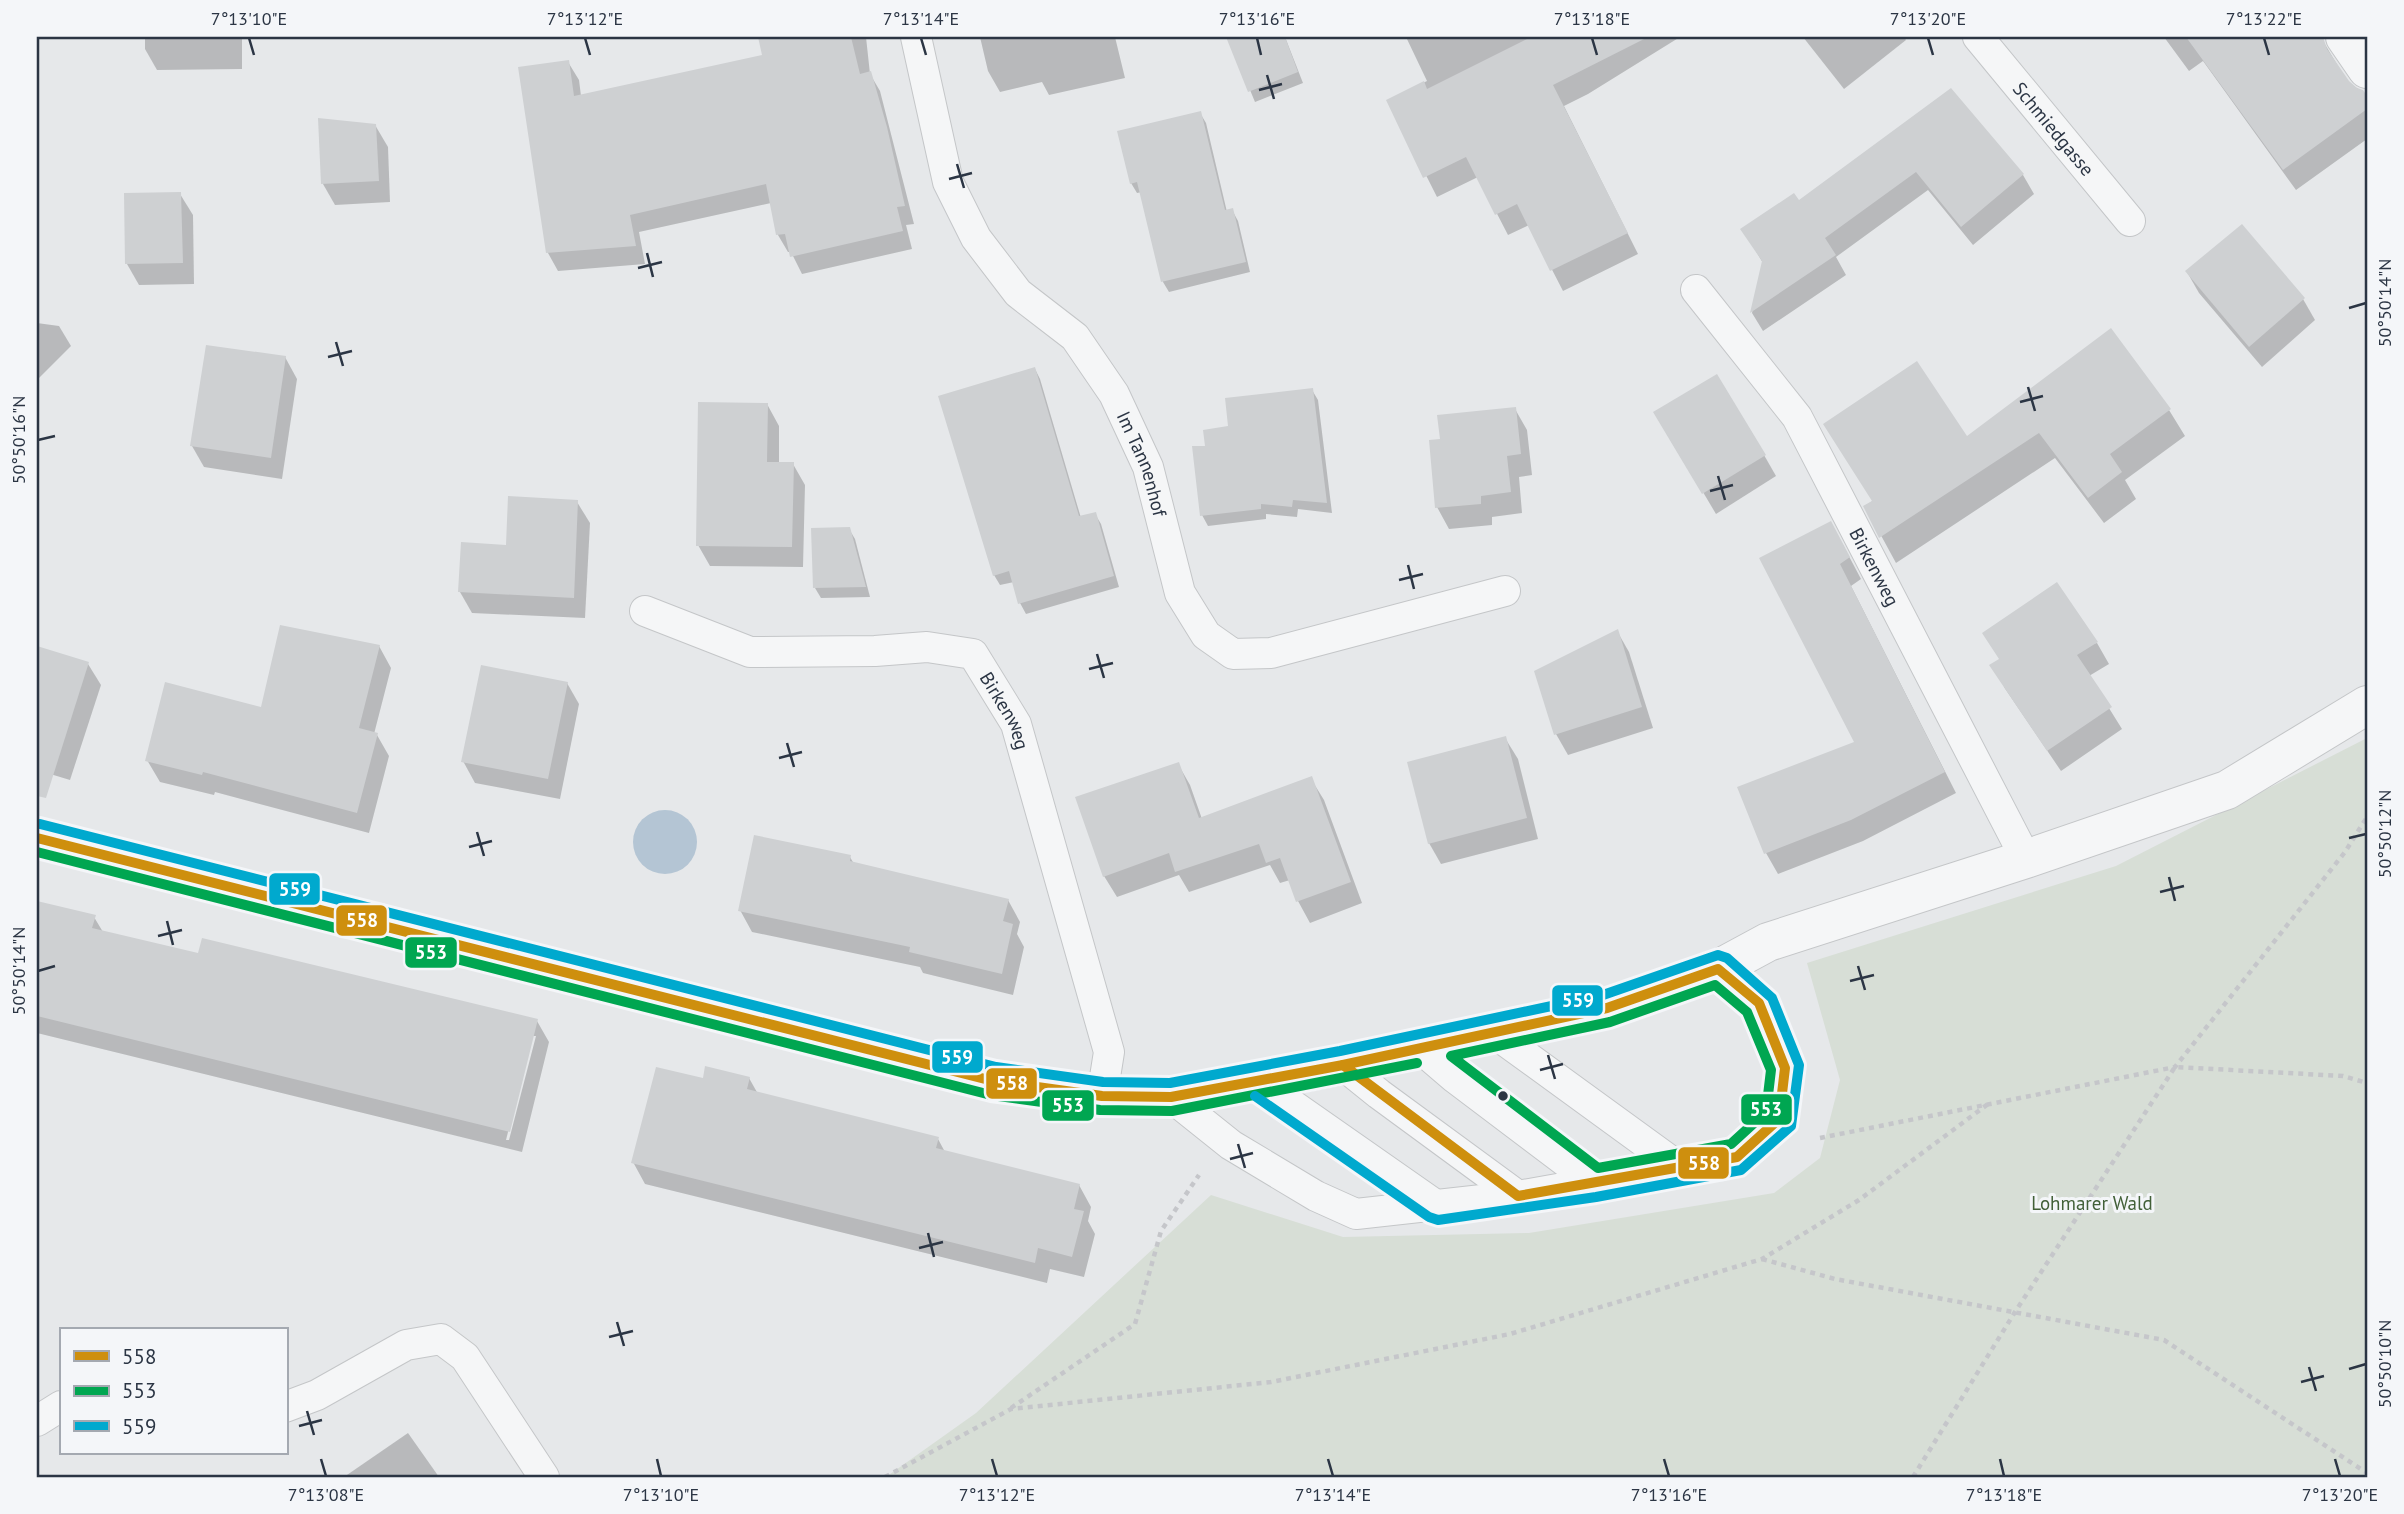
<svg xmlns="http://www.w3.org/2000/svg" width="2404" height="1514" viewBox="0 0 2404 1514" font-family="'PT Sans',sans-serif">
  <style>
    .green { fill: #d7ded6 }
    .water { fill: #b4c5d4 }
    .shadow { fill: #0003; fill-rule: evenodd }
    .building { fill: #ced0d2 }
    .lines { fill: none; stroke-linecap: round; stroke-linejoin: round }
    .lane-casing { stroke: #c4c6c8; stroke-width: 32 }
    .street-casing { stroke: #c4c6c8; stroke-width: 40 }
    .path { stroke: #c5c6ca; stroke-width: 4.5; stroke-dasharray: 5 5; stroke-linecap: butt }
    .lane { stroke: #f5f6f7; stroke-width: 30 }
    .street { stroke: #f5f6f7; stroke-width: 38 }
    .bus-1-casing { stroke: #f4f6f9; stroke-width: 16 }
    .bus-2-casing { stroke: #f4f6f9; stroke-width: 16 }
    .bus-3-casing { stroke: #f4f6f9; stroke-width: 16 }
    .bus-1 { stroke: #ce8f0e; stroke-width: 10 }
    .bus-2 { stroke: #00a651; stroke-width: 10 }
    .bus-3 { stroke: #00a9ce; stroke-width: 10 }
    .ticks { fill: none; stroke: #2b3544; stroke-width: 2.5 }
    .bus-dot { fill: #2b3544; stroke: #f4f6f9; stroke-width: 2.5 }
    .labels { text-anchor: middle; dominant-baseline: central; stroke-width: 6; stroke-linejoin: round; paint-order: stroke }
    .street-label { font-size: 19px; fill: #2b3544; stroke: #f4f6f9 }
    .park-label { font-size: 19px; fill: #426038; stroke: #f4f6f9 }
    .line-badge { stroke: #f4f6f9; stroke-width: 2.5 }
    .badge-label { font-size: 19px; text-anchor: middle; font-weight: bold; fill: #fff }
    .neatline { fill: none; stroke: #2b3544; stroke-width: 2.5 }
    .ticks-label { font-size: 18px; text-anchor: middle; fill: #2b3544 }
  </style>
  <rect width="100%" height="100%" fill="#e6e8ea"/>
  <!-- green -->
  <path class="green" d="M2367,738V1477H886L976,1413L1211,1195L1343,1237L1529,1233L1774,1193L1820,1158L1840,1080L1807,963L2116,866Z"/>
  <!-- water -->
  <circle class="water" cx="665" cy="842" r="32"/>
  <!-- shadow -->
  <g class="shadow">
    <path d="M145,37H242V69L157,70L145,49Z"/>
    <path d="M760,37H866L870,74L880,91L914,224L906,225L912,249L802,274L791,252H788L778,235L771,203L639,232L645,264L558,271L548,253L520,68L568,62L579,80L581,96L765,56Z"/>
    <path d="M980,37H1115L1125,78L1049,95L1042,82L1000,92L988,71Z"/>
    <path d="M1228,37H1285L1303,83L1255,102Z"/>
    <path d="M1406,37H1680L1588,94L1564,106L1638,254L1563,291L1529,225L1508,235L1478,177L1437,197L1388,100L1427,81Z"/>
    <path d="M1803,37H1904L1906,40L1844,89Z"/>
    <path d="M2164,37H2301L2311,50L2323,41L2348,83L2362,91L2367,99V139L2296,190L2203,61L2189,71Z"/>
    <path d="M1951,90L2023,175L2034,194L1973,245L1928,190L1836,257L1846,275L1763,331L1752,313L1763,263L1754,248L1798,202Z"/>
    <path d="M1200,113L1206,123L1227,212L1232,210L1238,221L1250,272L1169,292L1163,282L1142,192L1137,193L1131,183Z"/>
    <path d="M320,120L375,125L388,147L390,202L335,205L323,184Z"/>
    <path d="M180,194L193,215L194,284L139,285L127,264L126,195Z"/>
    <path d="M2187,272L2303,299L2315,320L2262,367L2199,293Z"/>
    <path d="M37,323L59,326L71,346L37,380Z"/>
    <path d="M285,357L297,379L282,479L204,467L192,446Z"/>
    <path d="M1035,369L1040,379L1081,518L1095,514L1101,524L1119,587L1026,614L1020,603L1014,582L1000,585L994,575Z"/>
    <path d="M1312,390L1318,400L1332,513L1298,509L1297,517L1266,514V519L1208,526L1202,515L1207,447L1230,428Z"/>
    <path d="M767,404L779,426V464H793L805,485L803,567L710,566L698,545Z"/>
    <path d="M1515,409L1527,430L1532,475L1519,477L1522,513L1492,517V525L1449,529L1437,507L1442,441Z"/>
    <path d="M2169,410L2185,436L2125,480L2136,499L2104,523L2055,458L1896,563L1865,506L1967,438Z"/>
    <path d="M1656,413L1764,455L1776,476L1716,514Z"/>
    <path d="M577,502L590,523L585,618L472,613L460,592L508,547Z"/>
    <path d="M849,529L855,539L870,597L821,598L815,588Z"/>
    <path d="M1843,545L1861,579L1851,586L1956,793L1863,841L1778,874L1766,853L1857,743L1761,558Z"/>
    <path d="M1617,631L1629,652L1653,728L1568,755L1556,734Z"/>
    <path d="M2097,643L2109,664L2089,676L2122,729L2061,771L2004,687L2001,660Z"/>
    <path d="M379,646L391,668L374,734L377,735L389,756L369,833L215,792L214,795L160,782L147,760L262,709Z"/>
    <path d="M37,648L88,664L101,685L70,780L37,770Z"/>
    <path d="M567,683L579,704L560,799L475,783L463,761Z"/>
    <path d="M1505,738L1518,759L1538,839L1441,864L1429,843Z"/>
    <path d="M1178,764L1190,785L1202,819L1311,779L1324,800L1362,903L1310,923L1298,901L1290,880L1280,883L1270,865L1189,892L1179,875L1117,897L1104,876Z"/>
    <path d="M850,857L854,864L1008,900L1020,922L1017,934L1024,947L1013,995L923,973L920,967L752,932L740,910Z"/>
    <path d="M42,904L94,917L103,932L199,955L537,1021L549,1042L522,1152L37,1033V923ZM532,1036H536L509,1140H506Z"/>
    <path d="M749,1078L758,1094L938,1139L945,1152L1079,1185L1091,1207L1088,1221L1095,1234L1084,1277L1050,1269L1047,1283L645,1184L633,1162L704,1080Z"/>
    <path d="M408,1433L439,1477H344Z"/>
  </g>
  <!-- building -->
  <g class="building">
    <path d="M758,37H851L860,74L871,71L887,127L905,206L897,207L903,231L790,257L785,234L776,235L766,184L630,215L636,246L546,253L518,67L569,60L574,96L762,55Z"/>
    <path d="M1226,37H1285L1298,72L1248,92Z"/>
    <path d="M1531,37H1648L1553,85L1628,233L1550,271L1517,204L1495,215L1466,157L1423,178L1386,100L1424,81L1427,89Z"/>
    <path d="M2186,37H2323L2327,49L2349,81L2357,88L2363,90L2367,96V109L2283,170Z"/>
    <path d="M1951,88L2024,174L1961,227L1916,172L1825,238L1836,255L1750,313L1762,261L1740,229L1794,193L1799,200Z"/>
    <path d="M1201,111L1225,210L1233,208L1246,262L1161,282L1137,182L1130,184L1117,131Z"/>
    <path d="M318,118L376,124L379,181L321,184Z"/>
    <path d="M181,192L183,263L125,264L124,193Z"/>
    <path d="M2242,224L2305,298L2249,347L2185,271Z"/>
    <path d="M2111,328L2171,409L2110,454L2122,472L2088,498L2039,433L1879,538L1863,506L1872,501L1823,424L1917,361L1967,436Z"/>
    <path d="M206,345L286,356L271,458L190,446Z"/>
    <path d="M1035,367L1079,516L1096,512L1114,576L1018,604L1009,571L993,576L938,396Z"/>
    <path d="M1717,374L1766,455L1702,494L1653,412Z"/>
    <path d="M1313,388L1327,503L1293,500L1292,507L1261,504V509L1200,516L1192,446H1205L1203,430L1228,426L1225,398Z"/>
    <path d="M698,402L768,403L767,462H794L792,547L696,546Z"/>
    <path d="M1516,407L1521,454L1507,456L1511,492L1481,496V504L1435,508L1429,440L1440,439L1437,415Z"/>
    <path d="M508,496L578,500L574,598L458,592L461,542L506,545Z"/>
    <path d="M1831,521L1850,557L1840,564L1945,772L1851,820L1764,854L1737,787L1854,742L1759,558Z"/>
    <path d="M850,527L866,587L813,588L811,528Z"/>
    <path d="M2057,582L2098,642L2077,655L2112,707L2047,751L1989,665L1999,659L1982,633Z"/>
    <path d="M280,625L380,645L359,728L378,733L357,813L203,772L202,775L145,761L165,682L261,707Z"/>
    <path d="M1618,629L1642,707L1554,735L1534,671Z"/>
    <path d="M37,646L89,662L46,798L37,796Z"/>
    <path d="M481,665L568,682L548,779L461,762Z"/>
    <path d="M1506,736L1527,818L1428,844L1407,762Z"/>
    <path d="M1179,762L1199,818L1312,776L1351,882L1296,902L1280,858L1266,863L1259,844L1175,872L1169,853L1103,877L1075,797Z"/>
    <path d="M754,835L851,855L850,861L1009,899L1003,921L1013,924L1002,974L909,952L910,947L738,911Z"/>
    <path d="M37,901L96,915L92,928L198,953L202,938L538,1019L510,1132L37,1016Z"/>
    <path d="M705,1066L750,1077L747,1089L939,1137L936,1148L1080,1184L1074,1209L1084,1211L1072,1257L1038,1248L1035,1263L631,1163L656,1067L703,1078Z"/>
  </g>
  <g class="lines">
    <defs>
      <g id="lane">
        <path id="s1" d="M916,37L948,182L976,238L1018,293L1075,337L1114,394L1148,467L1180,593L1206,635L1233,654L1271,653L1505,591"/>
        <path id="s2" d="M1978,37L2130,221"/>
        <path id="s3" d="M1696,290L1797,417L2026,859"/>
        <path id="s4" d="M645,611L750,652L875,651L927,647L973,654L1016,724L1109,1052L1102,1096"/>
        <path d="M1493,1032L1680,1168"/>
        <path d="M1420,1048L1455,1078L1594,1183"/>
        <path d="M1343,1065L1379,1094L1518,1196"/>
        <path d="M1258,1081L1437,1206"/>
        <path d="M1171,1097L1231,1145L1316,1196L1356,1214L1518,1196L1737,1157L1779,1119L1785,1068L1759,1003L1718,969"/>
        <path d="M285,1407L317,1395L406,1345L441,1339L465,1357L544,1477"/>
        <path d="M37,1421L61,1406"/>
      </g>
      <g id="street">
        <path d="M2345,37L2367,69"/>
        <path d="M37,838L993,1081L1102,1096L1171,1097L1343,1065L1607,1008L1718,969L1768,942L2026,859L2227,790L2367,705"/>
      </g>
    </defs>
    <!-- lane casing -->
    <use href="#lane" class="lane-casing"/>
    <!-- street casing -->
    <use href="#street" class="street-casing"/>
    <!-- path -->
    <g class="path">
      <path d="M1820,1138L2175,1067L2345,852L2367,817"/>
      <path d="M1762,1259L1835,1279L2164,1340L2367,1473"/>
      <path d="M1011,1408L1135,1324L1161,1231L1199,1175"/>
      <path d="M885,1477L1011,1409L1271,1382L1510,1334L1762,1259L1859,1200L1988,1104"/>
      <path d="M1913,1477L2015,1312L2175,1067L2343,1076L2367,1083"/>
    </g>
    <!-- lane -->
    <use href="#lane" class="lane"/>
    <!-- street -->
    <use href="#street" class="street"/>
    <defs>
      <g id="bus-1">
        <path d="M37,838L993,1081L1102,1096L1171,1097L1343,1065"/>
        <path d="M1718,969L1759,1003L1785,1068L1779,1119L1737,1157L1518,1196L1343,1065L1607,1008Z"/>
      </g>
      <g id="bus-2">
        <path d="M37,852L991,1095L1100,1110L1172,1111L1417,1063"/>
        <path d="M1715,985L1747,1012L1771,1070L1766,1112L1731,1144L1598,1168L1451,1056L1610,1022Z"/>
      </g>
      <path id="bus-3" d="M40,824L996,1067L1103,1082L1170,1083L1340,1051L1603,995L1718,955L1727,958L1772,998L1799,1065L1791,1126L1741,1170L1596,1197L1438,1220L1429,1217L1255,1096"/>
    </defs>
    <!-- bus-1 casing -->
    <use href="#bus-1" class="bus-1-casing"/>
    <!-- bus-2 casing -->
    <use href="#bus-2" class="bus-2-casing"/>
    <!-- bus-3 casing -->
    <use href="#bus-3" class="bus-3-casing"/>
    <!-- bus-1 -->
    <use href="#bus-1" class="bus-1"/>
    <!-- bus-2 -->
    <use href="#bus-2" class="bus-2"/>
    <!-- bus-3 -->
    <use href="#bus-3" class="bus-3"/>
  </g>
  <!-- ticks -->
  <path class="ticks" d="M249,38L254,55M585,38L590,55M921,38L926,55M1257,38L1261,55M1592,38L1597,55M1928,38L1933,55M2264,38L2269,55M1267,75L1274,99M1259,90L1282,84M957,164L964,188M949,179L972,173M647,253L653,277M638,268L662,262M2349,308L2366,303M336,342L343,366M328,357L352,351M2028,387L2035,411M2020,402L2043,396M38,440L55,436M1718,476L1725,500M1710,491L1733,485M1408,565L1414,589M1399,580L1423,574M1097,654L1104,678M1089,669L1113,663M787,743L794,767M779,758L802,752M477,832L484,856M2349,838L2366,834M469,847L492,841M2169,877L2175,901M2160,892L2184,886M167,921L173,945M158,936L182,930M1858,966L1865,990M38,971L55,966M1850,981L1874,975M1548,1055L1555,1079M1540,1070L1563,1064M1238,1144L1245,1168M1230,1159L1253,1153M928,1233L934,1257M919,1248L943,1242M617,1322L624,1346M609,1337L633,1331M2309,1367L2316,1391M2349,1369L2366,1364M2301,1382L2324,1376M307,1411L314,1435M299,1426L322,1420M321,1459L326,1476M657,1459L661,1476M992,1459L997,1476M1328,1459L1333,1476M1664,1459L1669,1476M2000,1459L2004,1476M2335,1459L2340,1476"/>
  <!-- markers -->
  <circle class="bus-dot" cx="1503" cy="1096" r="6"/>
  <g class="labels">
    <!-- street labels -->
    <g class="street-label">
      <text stroke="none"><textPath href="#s2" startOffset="119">Schmiedgasse</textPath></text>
      <text stroke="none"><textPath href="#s1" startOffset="497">Im Tannenhof</textPath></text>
      <text stroke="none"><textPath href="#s3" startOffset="331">Birkenweg</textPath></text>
      <text stroke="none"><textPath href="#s4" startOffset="402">Birkenweg</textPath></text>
    </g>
    <!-- park labels -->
    <g class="park-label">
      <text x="2092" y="1203">Lohmarer Wald</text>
    </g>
  </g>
  <g class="line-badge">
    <rect x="268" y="872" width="53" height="34" rx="7" fill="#00a9ce"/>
    <rect x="335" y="904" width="53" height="33" rx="7" fill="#ce8f0e"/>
    <rect x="404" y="936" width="54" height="33" rx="7" fill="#00a651"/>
    <rect x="1551" y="984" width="53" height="33" rx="7" fill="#00a9ce"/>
    <rect x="931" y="1040" width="53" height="34" rx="7" fill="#00a9ce"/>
    <rect x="985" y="1067" width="53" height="33" rx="7" fill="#ce8f0e"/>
    <rect x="1041" y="1089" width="54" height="33" rx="7" fill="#00a651"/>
    <rect x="1740" y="1093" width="53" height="33" rx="7" fill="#00a651"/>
    <rect x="1677" y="1146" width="53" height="34" rx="7" fill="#ce8f0e"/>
  </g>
  <g class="badge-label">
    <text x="295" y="896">559</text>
    <text x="362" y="927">558</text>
    <text x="431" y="959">553</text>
    <text x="1578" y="1007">559</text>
    <text x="957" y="1064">559</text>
    <text x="1012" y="1090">558</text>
    <text x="1068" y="1112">553</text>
    <text x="1766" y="1116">553</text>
    <text x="1704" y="1170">558</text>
  </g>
  <!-- border -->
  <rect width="2404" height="1514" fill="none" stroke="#f4f6f9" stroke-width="77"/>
  <!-- legend -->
  <rect x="60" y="1328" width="228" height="126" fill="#f4f6f9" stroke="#a4a9b1" stroke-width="2"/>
  <rect x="74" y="1351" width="35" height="10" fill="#ce8f0e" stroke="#a4a9b1" stroke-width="2"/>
  <text x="122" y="1364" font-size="21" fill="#2b3544">558</text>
  <rect x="74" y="1386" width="35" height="10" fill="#00a651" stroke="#a4a9b1" stroke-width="2"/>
  <text x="122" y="1398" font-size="21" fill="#2b3544">553</text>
  <rect x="74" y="1421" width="35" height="10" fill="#00a9ce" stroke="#a4a9b1" stroke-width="2"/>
  <text x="122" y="1434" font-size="21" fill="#2b3544">559</text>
  <rect x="38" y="38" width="2328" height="1438" class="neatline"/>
  <g class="ticks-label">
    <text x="249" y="25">7°13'10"E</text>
    <text x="585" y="25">7°13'12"E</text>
    <text x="921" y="25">7°13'14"E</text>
    <text x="1257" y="25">7°13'16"E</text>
    <text x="1592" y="25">7°13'18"E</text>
    <text x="1928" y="25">7°13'20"E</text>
    <text x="2264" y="25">7°13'22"E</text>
    <text transform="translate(2385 303) rotate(-90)" y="6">50°50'14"N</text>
    <text transform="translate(19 440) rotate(-90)" y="6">50°50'16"N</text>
    <text transform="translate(2385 834) rotate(-90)" y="6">50°50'12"N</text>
    <text transform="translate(19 971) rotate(-90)" y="6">50°50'14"N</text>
    <text transform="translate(2385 1364) rotate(-90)" y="6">50°50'10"N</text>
    <text x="326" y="1501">7°13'08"E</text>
    <text x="661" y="1501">7°13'10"E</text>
    <text x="997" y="1501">7°13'12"E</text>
    <text x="1333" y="1501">7°13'14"E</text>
    <text x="1669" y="1501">7°13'16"E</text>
    <text x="2004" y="1501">7°13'18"E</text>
    <text x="2340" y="1501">7°13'20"E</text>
  </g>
</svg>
